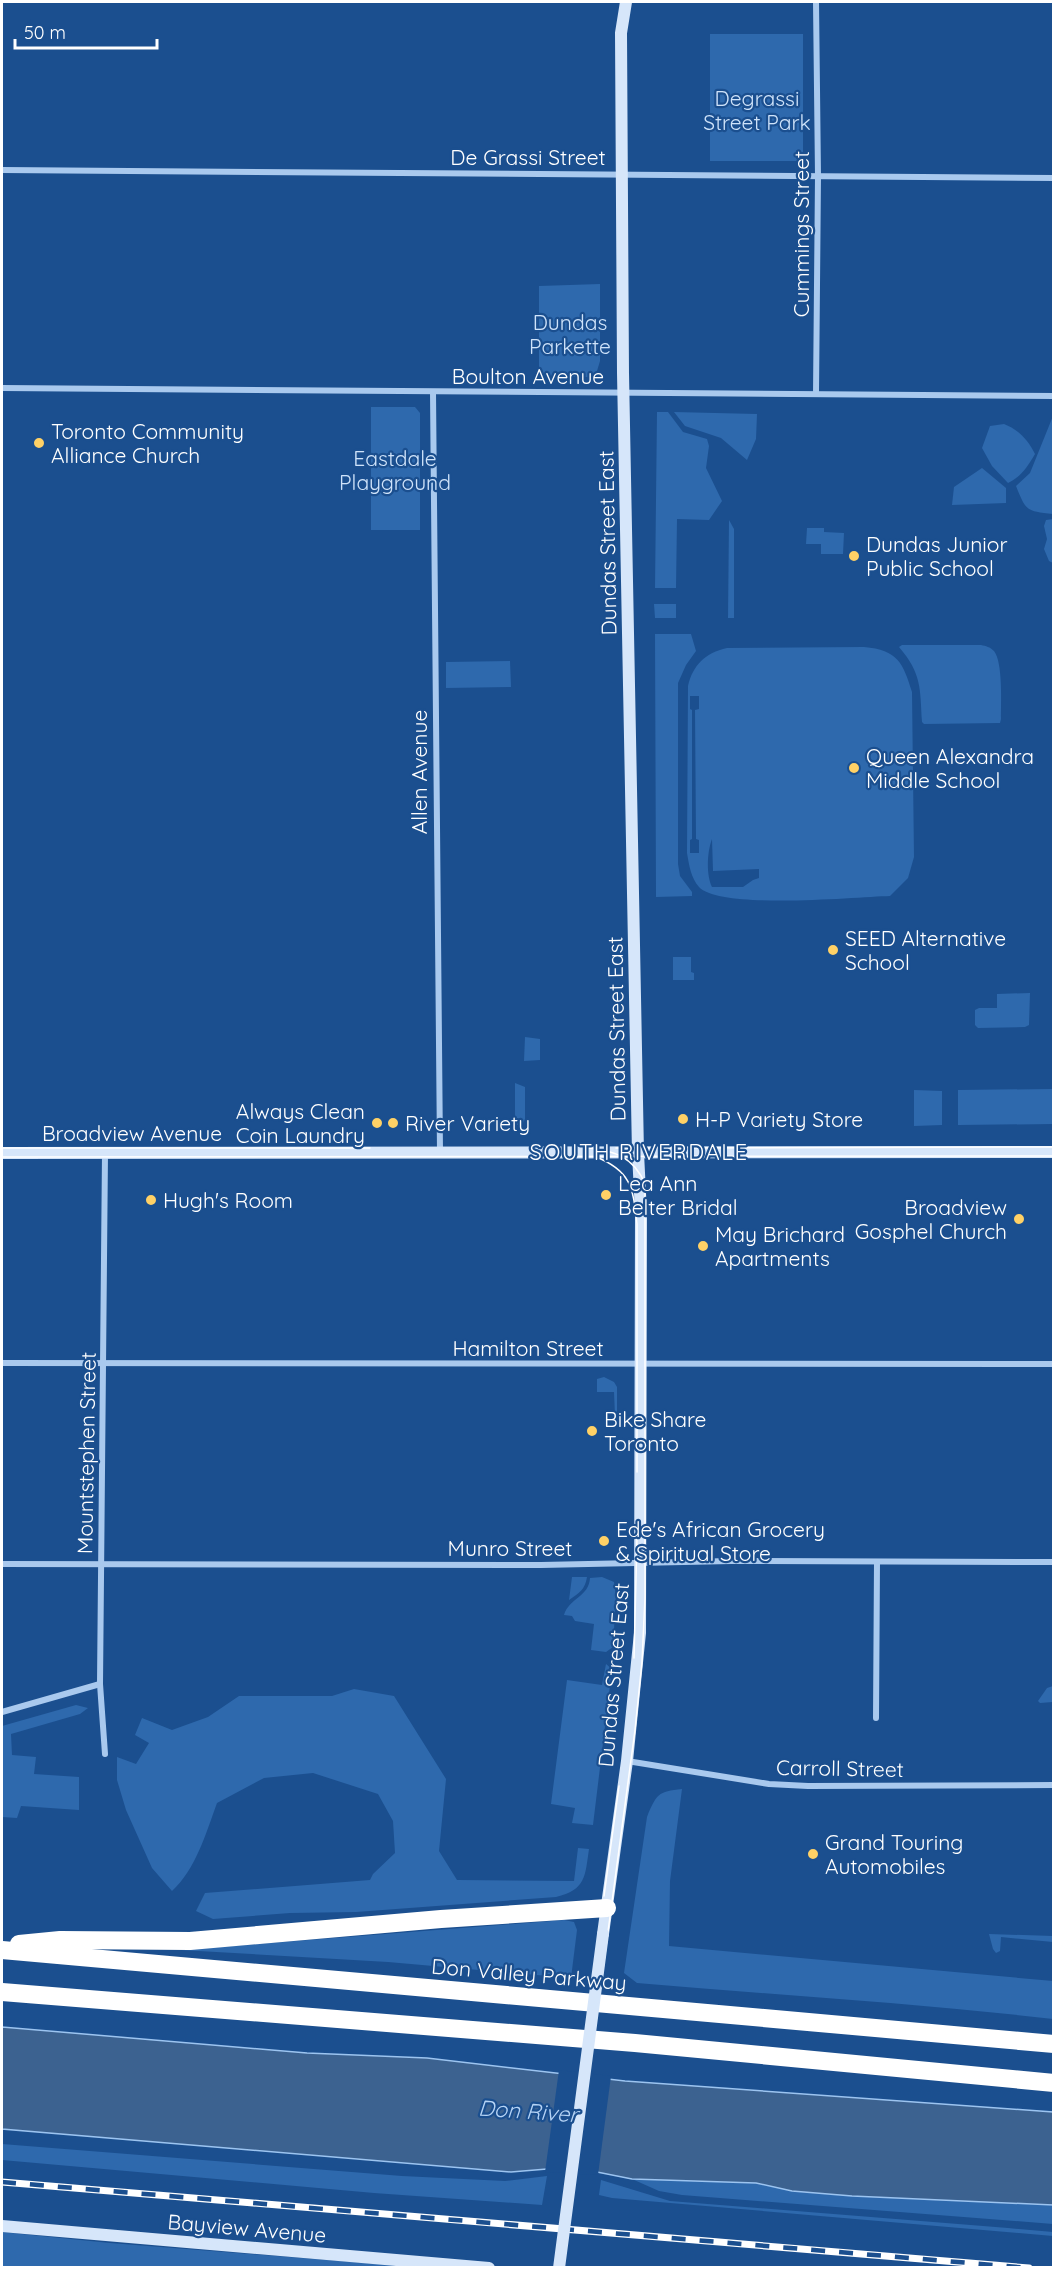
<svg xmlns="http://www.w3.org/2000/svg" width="1055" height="2269" viewBox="0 0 1055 2269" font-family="Quicksand,sans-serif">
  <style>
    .green { fill: #2e69ad; fill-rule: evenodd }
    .water { fill: #3c6290; stroke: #9cc4f0; stroke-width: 1.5 }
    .pier { fill: #1b4f8f }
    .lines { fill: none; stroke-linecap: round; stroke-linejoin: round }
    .street { stroke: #a9c9ee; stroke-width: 6 }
    .secondary { stroke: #d6e6fa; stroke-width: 12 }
    .highway { stroke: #fff; stroke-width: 18 }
    .tram { stroke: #fff; stroke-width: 1.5 }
    .rail-casing { stroke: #fff; stroke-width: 7 }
    .rail { stroke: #1b4f8f; stroke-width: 4.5; stroke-dasharray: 14; stroke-linecap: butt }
    .secondary-bridge { stroke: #d6e6fa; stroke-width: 12 }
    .poi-dot { fill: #ffd166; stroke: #1b4f8f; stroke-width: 2 }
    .labels { text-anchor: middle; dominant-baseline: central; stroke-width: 4.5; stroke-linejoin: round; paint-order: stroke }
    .park-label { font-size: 21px; fill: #cfe3fa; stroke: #1b4f8f }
    .street-label { font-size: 21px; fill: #fff; stroke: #1b4f8f }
    .poi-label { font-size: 21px; fill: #fff; stroke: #1b4f8f; text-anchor: start }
    .neighbourhood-label { font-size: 22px; letter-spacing: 1.5px; fill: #fff; stroke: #1b4f8f }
    .water-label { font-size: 22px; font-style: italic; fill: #b5d3f5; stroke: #1b4f8f }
  </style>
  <rect width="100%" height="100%" fill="#1b4f8f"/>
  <!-- green -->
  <g class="green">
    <path d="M710,34H803V156L801,161H710Z"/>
    <path d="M600,284V361L597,371L588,377H539V286Z"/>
    <path d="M371,407H415L420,413V530H371Z"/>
    <path d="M657,412H668L683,432L707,439L709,446L706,468L722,501L709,520L677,519L676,588H655Z"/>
    <path d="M674,412L757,414L756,439L747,460L721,438L685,426Z"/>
    <path d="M1053,416V514C1026,511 1026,511 1016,486L1030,473Z"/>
    <path d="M1004,424C1019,430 1028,440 1035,454C1028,466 1021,477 1008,483L992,466L982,448L990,426Z"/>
    <path d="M982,468L1006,488V503L952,505L954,487Z"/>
    <path d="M1053,519H1054L1053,563L1049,561L1044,549L1047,539L1044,526L1046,520Z"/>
    <path d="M729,520L734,529V618H728Z"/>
    <path d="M807,528H824V532L844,533L843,554H821V544H806Z"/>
    <path d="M654,604H676V618H655Z"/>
    <path d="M655,634H691L696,651L686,665L678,683V864L680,876L692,892V896L656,897Z"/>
    <path d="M902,645H981C986,646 990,647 994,651C1003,662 1001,704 1001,719L1000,723L924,724L922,722C920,688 922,674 899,647Z"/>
    <path d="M864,647C898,650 903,663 912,692L914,857L908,878L890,896C855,897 721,910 699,887C691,878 689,865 687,853L688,686C693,665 705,653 727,648ZM690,696H699V709L695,710L696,839L699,840V853H690V840L692,839V710L690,709ZM712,839L713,871L759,869V878L753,880L743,887H712C706,875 707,852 712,839Z"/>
    <path d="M510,661L511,687L446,688V662Z"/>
    <path d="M673,957H691V972L694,973V980H673Z"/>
    <path d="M1030,993L1029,1025L1025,1027L978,1028L975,1025V1010L979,1008H997V994Z"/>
    <path d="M525,1037L540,1039V1060L524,1061Z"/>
    <path d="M515,1083L525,1087V1119L522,1125H515Z"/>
    <path d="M1053,1089V1124L958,1125V1090Z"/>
    <path d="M914,1090L942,1091V1125L914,1126Z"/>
    <path d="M604,1377L614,1382L617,1387V1426L613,1427V1416H615L614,1392H597V1379Z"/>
    <path d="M572,1577H587C585,1590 579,1593 569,1600Z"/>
    <path d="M602,1577L614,1582L616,1596L613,1647L606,1652L591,1650L594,1624L575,1621L572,1616L564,1615C569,1598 589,1597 590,1578Z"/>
    <path d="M606,1664L612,1669L593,1825L572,1823L575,1808L551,1804L567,1680L602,1685Z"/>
    <path d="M1053,1686V1702L1040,1703L1038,1701L1047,1688Z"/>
    <path d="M354,1689L394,1696L446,1779L439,1851L457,1880L574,1881L578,1848L589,1849C585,1876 586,1890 556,1897L356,1912L290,1913L213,1919L196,1911L205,1893L370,1880L373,1874L395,1853L393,1821L378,1794L313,1773L264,1778L217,1803C206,1833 196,1869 172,1891L152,1868L126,1810L117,1780V1757L136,1764L149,1743L135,1735L142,1718L172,1730L208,1717L239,1696H332Z"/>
    <path d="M76,1705L88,1708L80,1714L11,1734L12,1755L36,1757L34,1774L79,1777V1810L21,1806L17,1818L2,1817V1726Z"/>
    <path d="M682,1789L670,1881L669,1946L1053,1981V2019C915,2003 776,1995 637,1983L624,1973L647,1817C656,1795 658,1791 682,1789Z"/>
    <path d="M564,1920L574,1922L577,1930L571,1978L388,1962L181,1950Z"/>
    <path d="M989,1934L1053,1936V1942L1001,1937L1000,1951L996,1953L993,1949Z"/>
    <path d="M2,2144L402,2176L505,2181L547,2176L542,2205L374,2193L2,2160Z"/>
    <path d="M632,2179L756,2183L792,2191L852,2196L1053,2205V2224L682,2195L659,2191Z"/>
    <path d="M601,2180L670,2201L1008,2228L1053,2232V2236L612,2198L599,2195Z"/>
    <path d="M2,2232L110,2243L417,2267H2Z"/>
  </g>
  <!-- water -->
  <path class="water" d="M2,2027L307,2053L427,2058L625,2081L1053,2112V2205L852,2196L792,2191L756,2183L632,2179L597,2172L547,2169L511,2172L2,2129Z"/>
  <!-- pier -->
  <path class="pier" d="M559,2070L611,2076L598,2175L545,2172Z"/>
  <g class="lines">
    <!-- street -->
    <g class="street">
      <path d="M816,2L818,176L816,394"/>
      <path d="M2,170L1054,178"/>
      <path d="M2,388L1054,396"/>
      <path d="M433,392L440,1152"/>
      <path d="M2,1363L1054,1364"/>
      <path d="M2,1564L541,1565L731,1561L1054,1562"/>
      <path d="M2,1712L100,1684"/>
      <path d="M876,1718L877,1562"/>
      <path d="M105,1754L100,1684L105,1153"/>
      <path d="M627,1761L769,1784L808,1786L1054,1785"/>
    </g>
    <!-- secondary -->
    <g class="secondary">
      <path d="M2,1153L1054,1152"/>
      <path d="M603,1934L627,1761L640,1633L641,1213L638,1153L623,373L621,33L626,2"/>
      <path d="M2,2226L489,2268"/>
    </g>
    <!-- highway -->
    <g class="highway">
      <path d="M19,1944L60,1940L190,1941L441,1919L607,1908"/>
      <path d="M2,1950L1054,2044"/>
      <path d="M2,1992L635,2043L1054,2083"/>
    </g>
    <!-- tram -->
    <g class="tram">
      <path d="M2,1148H370"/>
      <path d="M616,1148L1054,1147"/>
      <path d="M2,1157L1054,1156"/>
      <path d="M596,1157C632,1171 633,1189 637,1224V1472"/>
      <path d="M634,1658L637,1538"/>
      <path d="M604,1896L619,1786"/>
      <path d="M563,2268L635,1730L642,1662L645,1598V1184C634,1157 615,1151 589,1148"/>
    </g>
    <defs>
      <path id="rail" d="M2,2182L1029,2268"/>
    </defs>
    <!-- rail casing -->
    <use href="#rail" class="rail-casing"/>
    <!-- rail -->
    <use href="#rail" class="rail"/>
    <!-- secondary-bridge -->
    <path class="secondary-bridge" d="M559,2268L603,1934"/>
  </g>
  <!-- markers -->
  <g class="poi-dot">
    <circle cx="39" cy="443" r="6"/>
    <circle cx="854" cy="556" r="6"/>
    <circle cx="854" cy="768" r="6"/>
    <circle cx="833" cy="950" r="6"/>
    <circle cx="683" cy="1119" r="6"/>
    <circle cx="377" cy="1123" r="6"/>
    <circle cx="393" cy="1123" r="6"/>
    <circle cx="606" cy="1195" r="6"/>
    <circle cx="151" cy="1200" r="6"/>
    <circle cx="1019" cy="1219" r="6"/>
    <circle cx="703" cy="1246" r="6"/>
    <circle cx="592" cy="1431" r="6"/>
    <circle cx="604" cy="1541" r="6"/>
    <circle cx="813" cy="1854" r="6"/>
  </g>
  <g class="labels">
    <!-- park labels -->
    <g class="park-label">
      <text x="757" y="98">Degrassi<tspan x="757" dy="24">Street Park</tspan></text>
      <text x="570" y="322">Dundas<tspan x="570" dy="24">Parkette</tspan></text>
      <text x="395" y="458">Eastdale<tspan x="395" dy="24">Playground</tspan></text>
    </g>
    <!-- street labels -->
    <g class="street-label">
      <text x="528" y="157">De Grassi Street</text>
      <text transform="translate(801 234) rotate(-90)">Cummings Street</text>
      <text x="528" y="376">Boulton Avenue</text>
      <text transform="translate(607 543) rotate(-91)">Dundas Street East</text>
      <text transform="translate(419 772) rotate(-90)">Allen Avenue</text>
      <text transform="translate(616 1029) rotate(-91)">Dundas Street East</text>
      <text x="132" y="1133">Broadview Avenue</text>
      <text x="528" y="1348">Hamilton Street</text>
      <text transform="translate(86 1453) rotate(-89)">Mountstephen Street</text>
      <text x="510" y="1548">Munro Street</text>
      <text transform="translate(613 1675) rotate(-85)">Dundas Street East</text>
      <text transform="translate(840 1768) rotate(1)">Carroll Street</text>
      <text transform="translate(529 1974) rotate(5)">Don Valley Parkway</text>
      <text transform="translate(247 2228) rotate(5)">Bayview Avenue</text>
    </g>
    <!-- poi labels -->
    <g class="poi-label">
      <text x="51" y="431">Toronto Community<tspan x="51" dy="24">Alliance Church</tspan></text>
      <text x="866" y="544">Dundas Junior<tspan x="866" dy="24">Public School</tspan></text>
      <text x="866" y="756">Queen Alexandra<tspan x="866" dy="24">Middle School</tspan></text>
      <text x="845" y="938">SEED Alternative<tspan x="845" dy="24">School</tspan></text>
      <text x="365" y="1111" text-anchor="end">Always Clean<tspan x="365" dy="24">Coin Laundry</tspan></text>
      <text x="695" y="1119">H-P Variety Store</text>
      <text x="405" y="1123">River Variety</text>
      <text x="618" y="1183">Lea Ann<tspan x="618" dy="24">Belter Bridal</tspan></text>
      <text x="163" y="1200">Hugh's Room</text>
      <text x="1007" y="1207" text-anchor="end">Broadview<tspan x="1007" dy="24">Gosphel Church</tspan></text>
      <text x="715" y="1234">May Brichard<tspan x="715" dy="24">Apartments</tspan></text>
      <text x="604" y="1419">Bike Share<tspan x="604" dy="24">Toronto</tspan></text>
      <text x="616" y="1529">Ede's African Grocery<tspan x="616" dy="24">&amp; Spiritual Store</tspan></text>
      <text x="825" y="1842">Grand Touring<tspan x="825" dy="24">Automobiles</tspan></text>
    </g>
    <!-- neighbourhood labels -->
    <g class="neighbourhood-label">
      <text x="639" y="1152">SOUTH RIVERDALE</text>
    </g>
    <!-- water labels -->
    <g class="water-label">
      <text transform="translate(528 2111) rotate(4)">Don River</text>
    </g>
  </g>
  <!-- border -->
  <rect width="1055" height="2269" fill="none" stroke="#ffffff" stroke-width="6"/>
  <!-- scale -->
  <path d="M15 39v9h142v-9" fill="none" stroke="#ffffff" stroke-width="3"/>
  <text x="24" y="39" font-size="18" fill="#ffffff" stroke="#1b4f8f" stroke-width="4.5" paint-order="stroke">50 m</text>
</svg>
